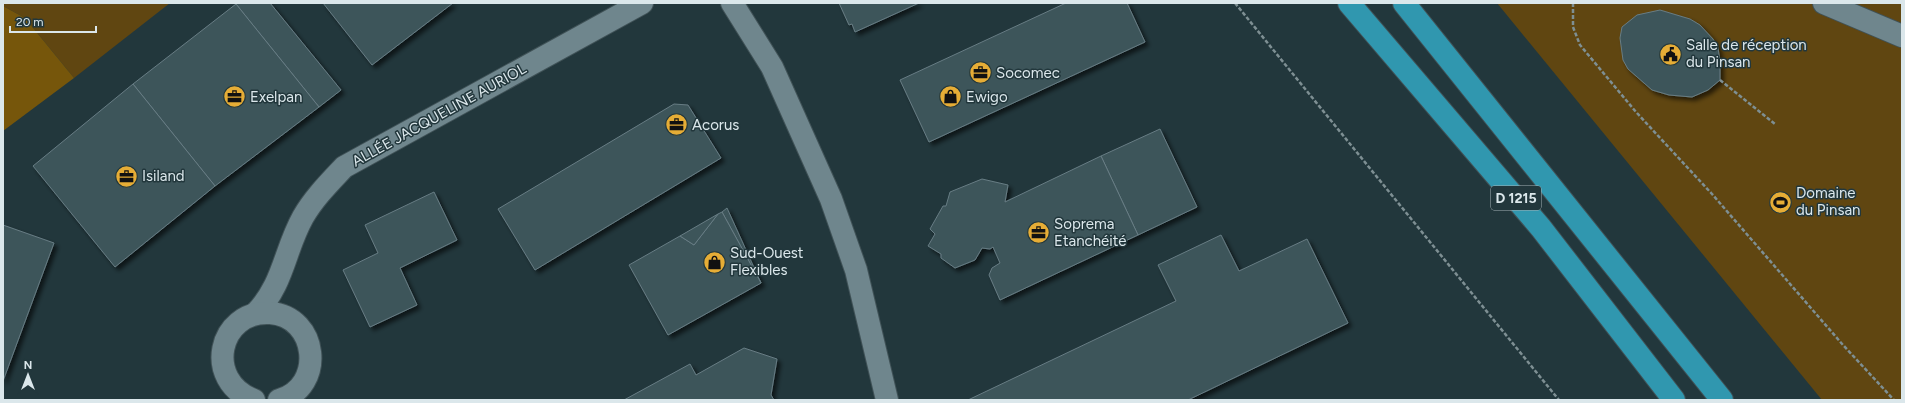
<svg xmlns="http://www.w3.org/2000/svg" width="1905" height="403" viewBox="0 0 1905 403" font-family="Figtree,sans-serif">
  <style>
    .green { fill: #604611 }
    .forest { fill: #76560b }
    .building { fill: #3e545a; stroke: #677d84; filter: url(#shadow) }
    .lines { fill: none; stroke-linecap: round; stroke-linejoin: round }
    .street-casing { stroke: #405257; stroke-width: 24 }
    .highway-casing { stroke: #405257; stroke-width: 24 }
    .path { stroke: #7e8f93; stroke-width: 2.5; stroke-dasharray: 4 2; stroke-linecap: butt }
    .street { stroke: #6f868d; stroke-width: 22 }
    .highway { stroke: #3097af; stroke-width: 22 }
    .labels { text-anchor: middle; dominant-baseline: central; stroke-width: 3; stroke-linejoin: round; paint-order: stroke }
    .shield { fill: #22373c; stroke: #a4b2b6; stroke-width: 1 }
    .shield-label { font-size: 14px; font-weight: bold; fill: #dbe7eb }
    .poi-label { font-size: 15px; fill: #dbe7eb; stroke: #22373c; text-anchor: start }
    .street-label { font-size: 15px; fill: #dbe7eb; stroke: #22373c }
  </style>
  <defs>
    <filter id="shadow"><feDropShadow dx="3.5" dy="3.5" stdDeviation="2" flood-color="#0009"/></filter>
  </defs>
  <rect width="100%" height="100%" fill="#22373c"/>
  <!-- green -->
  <g class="green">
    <path d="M3,3H170L74,78L25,18L3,6Z"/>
    <path d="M1497,3H1902V400H1822Z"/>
  </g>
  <!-- forest -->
  <path class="forest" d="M3,6L25,18L74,78L3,131Z"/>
  <!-- building -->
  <g class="building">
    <path d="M238,3H270L341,90L319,107L236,4Z"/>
    <path d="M323,3H453L372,65Z"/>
    <path d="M839,3H919L855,32L852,24L849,25Z"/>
    <path d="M1066,3H1127L1145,42L929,142L900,80Z"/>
    <path d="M236,4L319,107L215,186L133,84Z"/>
    <path d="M1660,10L1690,19L1700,25L1713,39L1718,48L1720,61V80L1708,90L1692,97L1669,95L1652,90L1628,69L1623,60L1620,38L1622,27L1637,15Z"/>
    <path d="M133,84L215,186L115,267L33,166Z"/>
    <path d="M674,104L688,105L721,158L535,270L498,209Z"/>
    <path d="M1160,129L1197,207L1138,235L1101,156Z"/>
    <path d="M1101,156L1138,235L1000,300L989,275L992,268L1000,263L993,247L990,249L982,248L975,260L955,268L941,258V254L928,246L935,234L930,229L943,206H946L950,192L982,179L1008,185L1005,202Z"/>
    <path d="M434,192L457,240L400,268L417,305L370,327L343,270L378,253L365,225Z"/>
    <path d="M727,208L761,283L722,212Z"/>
    <path d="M722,212L761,283L668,335L629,265L680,236L694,245L718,214Z"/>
    <path d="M718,214L694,245L680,236Z"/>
    <path d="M3,225L54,243L3,381Z"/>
    <path d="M1221,235L1239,271L1307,239L1348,323L1188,400H968L1176,301L1158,265Z"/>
    <path d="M744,348L777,359L771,395L774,400H624L690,364L696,375Z"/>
  </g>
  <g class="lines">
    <defs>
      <g id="street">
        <path d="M732,3L772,67L831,199L856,270L887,400"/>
        <path d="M1824,3L1902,36"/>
        <path d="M255,314C284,284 284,251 303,217C314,198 329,183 344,167L642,3"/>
        <path d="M254,400C203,381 218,310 270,313C318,316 326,387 279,400"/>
      </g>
      <g id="highway">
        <path d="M1349,3L1541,228L1674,400"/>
        <path d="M1404,3L1722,400"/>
      </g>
    </defs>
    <!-- street casing -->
    <use href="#street" class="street-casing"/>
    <!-- highway casing -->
    <use href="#highway" class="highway-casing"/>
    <!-- path -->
    <g class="path">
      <path d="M1235,3L1559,400"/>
      <path d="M1573,3V27L1580,45L1636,112L1712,194L1843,345L1894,400"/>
      <path d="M1720,80L1775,124"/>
    </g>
    <!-- street -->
    <use href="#street" class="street"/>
    <!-- highway -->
    <use href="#highway" class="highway"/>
  </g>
  <!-- icons -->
  <defs>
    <symbol id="civic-disc" viewBox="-11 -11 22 22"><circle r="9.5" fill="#e6ad36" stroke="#22373c"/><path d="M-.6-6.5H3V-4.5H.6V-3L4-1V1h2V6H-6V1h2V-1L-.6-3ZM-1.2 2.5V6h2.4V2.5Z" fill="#111"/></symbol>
    <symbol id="office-disc" viewBox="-11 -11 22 22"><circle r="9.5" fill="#e6ad36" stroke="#22373c"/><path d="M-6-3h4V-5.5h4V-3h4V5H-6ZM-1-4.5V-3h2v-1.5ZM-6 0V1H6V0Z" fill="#111"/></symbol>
    <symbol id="shop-disc" viewBox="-11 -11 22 22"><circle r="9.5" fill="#e6ad36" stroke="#22373c"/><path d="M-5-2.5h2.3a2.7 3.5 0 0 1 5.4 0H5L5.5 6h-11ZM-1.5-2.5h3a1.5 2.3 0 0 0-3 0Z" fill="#111"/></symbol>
    <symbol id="stadium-disc" viewBox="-11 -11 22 22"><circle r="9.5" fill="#e6ad36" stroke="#22373c"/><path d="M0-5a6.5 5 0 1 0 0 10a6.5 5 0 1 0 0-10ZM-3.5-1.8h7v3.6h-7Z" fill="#111"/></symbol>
  </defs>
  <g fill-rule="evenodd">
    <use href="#civic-disc" x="1658" y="42" width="25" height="25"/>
    <use href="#office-disc" x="968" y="60" width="25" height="25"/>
    <use href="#office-disc" x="222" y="84" width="25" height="25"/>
    <use href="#shop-disc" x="938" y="84" width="25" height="25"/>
    <use href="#office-disc" x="664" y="112" width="25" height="25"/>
    <use href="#office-disc" x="114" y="164" width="25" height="25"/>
    <use href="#stadium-disc" x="1768" y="190" width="25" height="25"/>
    <use href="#office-disc" x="1026" y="220" width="25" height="25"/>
    <use href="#shop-disc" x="702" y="250" width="25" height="25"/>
  </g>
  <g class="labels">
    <!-- shield labels -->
    <rect class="shield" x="1491" y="186" width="50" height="24" rx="3"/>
    <g class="shield-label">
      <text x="1516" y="198">D 1215</text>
    </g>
    <!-- poi labels -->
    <g class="poi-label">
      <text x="1686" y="45">Salle de réception<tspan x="1686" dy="17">du Pinsan</tspan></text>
      <text x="996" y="73">Socomec</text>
      <text x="250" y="97">Exelpan</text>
      <text x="966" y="97">Ewigo</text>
      <text x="692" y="125">Acorus</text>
      <text x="142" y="176">Isiland</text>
      <text x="1796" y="193">Domaine<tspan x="1796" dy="17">du Pinsan</tspan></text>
      <text x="1054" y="224">Soprema<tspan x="1054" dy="17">Etanchéité</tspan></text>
      <text x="730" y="253">Sud-Ouest<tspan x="730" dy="17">Flexibles</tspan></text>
    </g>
    <!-- street labels -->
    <g class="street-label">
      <text transform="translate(439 115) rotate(-29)">ALLÉE JACQUELINE AURIOL</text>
    </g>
  </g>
  <!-- border -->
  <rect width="1905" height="403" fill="none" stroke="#dbe7eb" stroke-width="8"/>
  <!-- north arrow -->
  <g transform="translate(28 375)" stroke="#22373c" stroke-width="3" paint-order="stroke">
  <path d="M0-3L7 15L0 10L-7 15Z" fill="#dbe7eb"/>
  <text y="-6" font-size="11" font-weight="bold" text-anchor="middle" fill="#dbe7eb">N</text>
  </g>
  <!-- scale -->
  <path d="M10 26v6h86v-6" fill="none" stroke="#dbe7eb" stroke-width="2"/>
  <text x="16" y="26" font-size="12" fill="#dbe7eb" stroke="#22373c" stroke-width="3" paint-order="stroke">20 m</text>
</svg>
